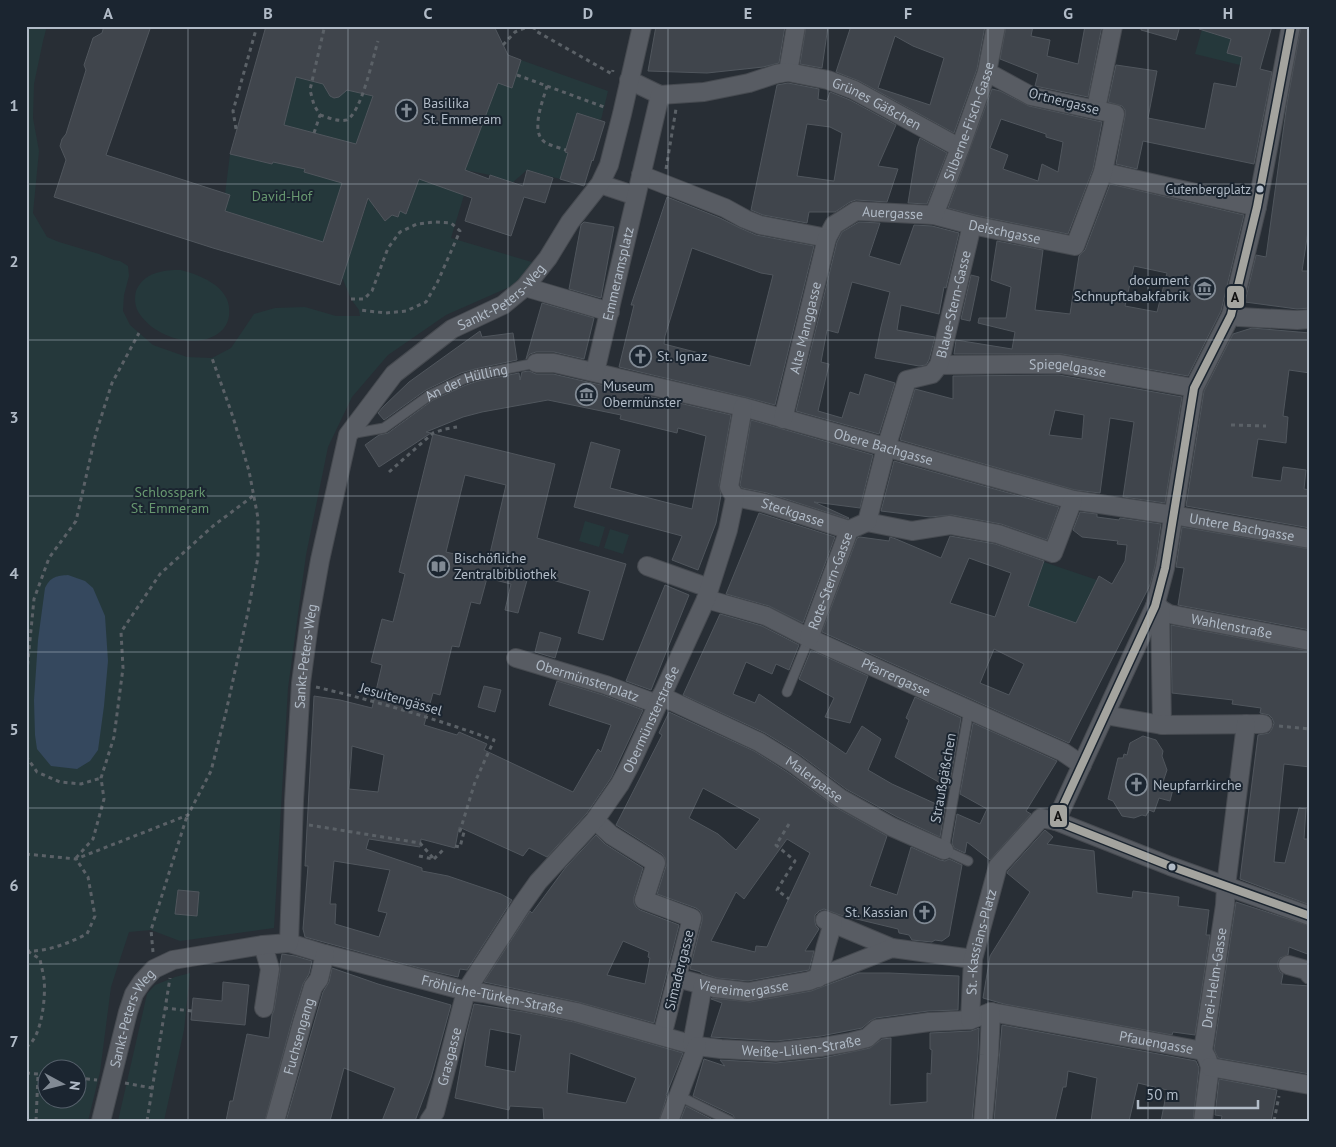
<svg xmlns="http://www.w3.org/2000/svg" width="1336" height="1147" viewBox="0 0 1336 1147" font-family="'PT Sans',sans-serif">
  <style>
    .green { fill: #25383b; fill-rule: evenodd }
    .water { fill: #35485e }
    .building { fill: #40454c; stroke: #50565d; fill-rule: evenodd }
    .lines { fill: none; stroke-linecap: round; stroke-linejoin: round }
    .lane-casing { stroke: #464a50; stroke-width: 11 }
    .street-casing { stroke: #464a50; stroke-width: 20 }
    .path { stroke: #5b6167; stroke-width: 3; stroke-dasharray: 4 4; stroke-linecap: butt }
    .lane { stroke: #585c63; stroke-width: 9 }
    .street { stroke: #585c63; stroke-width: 18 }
    .bus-1-casing { stroke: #1b2530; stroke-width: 11 }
    .bus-1 { stroke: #a4a49f; stroke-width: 8 }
    .grid { fill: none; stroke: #b1bbc7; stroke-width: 1; stroke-opacity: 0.55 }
    .bus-dot { fill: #b1bbc7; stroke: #1b2530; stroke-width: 2 }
    .labels { text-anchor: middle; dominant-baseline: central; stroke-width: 4; stroke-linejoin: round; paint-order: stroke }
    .bus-label { font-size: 13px; fill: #b1bbc7; stroke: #1b2530; text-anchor: end }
    .street-label { font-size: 14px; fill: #b1bbc7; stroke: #1b2530 }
    .poi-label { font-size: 14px; fill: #b1bbc7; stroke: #1b2530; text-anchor: start }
    .park-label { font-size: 14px; fill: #689870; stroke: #1b2530 }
    .line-badge { stroke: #1b2530; stroke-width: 2 }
    .pale-badge-label { font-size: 14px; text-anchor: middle; font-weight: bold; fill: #111 }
    .neatline { fill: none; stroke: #b1bbc7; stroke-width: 2 }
    .grid-label { font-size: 16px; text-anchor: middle; font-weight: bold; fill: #b1bbc7 }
  </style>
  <rect width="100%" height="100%" fill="#282e35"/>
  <!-- green -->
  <g class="green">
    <path d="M26,26H47L43,41L34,84L33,118L39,151L33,213L47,237L59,242L99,254L114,260L120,261L128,266L129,276L124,295L123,311L130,325L153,345L187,357L212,358L231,348L254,314L275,308L305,307L336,316H360L359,310L351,299L342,277L369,198L376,201L374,209L379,211L383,218H388L392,215L398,217L400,211L407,213L415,187L420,179L464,195L451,238L535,263L514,285L446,315L388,355L352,397L328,447L306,555L288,688L274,928L180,941L151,930L129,932L111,987L100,1072L88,1121H26ZM48,1070H78V1100H48Z"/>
    <path d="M308,26L329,85L327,91L330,96L334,98L391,45L356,144L284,125Z"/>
    <path d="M1203,26H1215L1213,34L1231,39L1227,53L1244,58L1240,65L1195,54Z"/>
    <path d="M521,60L608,91L601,120L577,113L565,152L568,153L560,179L527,170L512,183L490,175L465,170L498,83L512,88Z"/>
    <path d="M230,154L272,164L273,162L305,169V172L342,183L323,242L225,211V194Z"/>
    <path d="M181,270C203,276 233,288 229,316C228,322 225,328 220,332C197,351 154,337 139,313C135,307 134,299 136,291C144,272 163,270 181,270Z"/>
    <path d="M585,521L605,527L599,547L579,541Z"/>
    <path d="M610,529L629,535L623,554L604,548Z"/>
    <path d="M1044,562L1097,580L1076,623L1028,606Z"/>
    <path d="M190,973L184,1030L164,1121H118L147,994L155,985L175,977Z"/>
  </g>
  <!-- water -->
  <path class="water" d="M68,575L85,581L93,588L105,616L108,661L104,706L98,750L90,761L77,769L51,766L37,749L35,735L34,700L38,640L45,588C51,576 57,576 68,575Z"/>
  <!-- building -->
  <g class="building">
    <path d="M104,26H151L106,155L230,195L225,211L323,242L342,183L304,172L305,169L273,162L272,164L230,154L266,26H494L508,55L521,60L512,88L498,83L465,170L489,179L490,175L523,186L527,170L553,178L545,203L524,197L511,236L465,221L472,198L419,179L406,214L400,211L398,217L392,215L385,221L368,198L340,285L213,248L54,197L66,160L60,146L62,139L66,134L86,70L84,65L93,38L102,33ZM296,77L323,84L330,96L334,98L339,97L347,90L373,96L356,144L284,125Z"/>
    <path d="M656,26H785L779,63L763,67L707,73L648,71Z"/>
    <path d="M806,26H828L822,68L800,64Z"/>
    <path d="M851,26H985L977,69L954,133L859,81L836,72ZM895,36L913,46L944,58L930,105L878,88Z"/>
    <path d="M1006,26H1033L1031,36L1050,40L1047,56L1078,64L1085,26H1102L1088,97L1035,86L1038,74L1000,59Z"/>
    <path d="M1141,26H1180L1176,40L1141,30Z"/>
    <path d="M1200,26H1272L1260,69L1272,72L1254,164L1143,141L1137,169L1116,164L1125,116V110L1122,106L1108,102L1116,65L1157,71L1148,118L1205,129L1214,83L1236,87L1242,57L1227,53L1231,39L1199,29Z"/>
    <path d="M1301,26H1310V218L1302,271H1310V308L1297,309L1245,302L1256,255L1266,257L1287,103Z"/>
    <path d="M788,83L819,89L818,99L827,101L830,92L850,100L896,125L878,166L898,169L887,202L856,200L850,202L835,212H809L807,223L763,215L751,210L777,85ZM807,124L830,127L842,133L834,181L797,176Z"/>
    <path d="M992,89L1000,91L1029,106L1102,122L1093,169L1068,234L974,215L948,208ZM1001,119L1046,134V137L1063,142L1058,172L1042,164L1038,181L1003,169L1008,155L990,148Z"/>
    <path d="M577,113L605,122L593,161L592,160L584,186L560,179L568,153L565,152Z"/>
    <path d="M920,138L947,153L927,204L908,203L917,147Z"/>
    <path d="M1110,184L1244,215L1221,311L1188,376L1062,354H954L956,340L1012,349L1015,332L978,323L979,318H1006L1011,287L991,280L997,241L1043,250L1035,310L1070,314L1079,256L1085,250ZM1134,266L1167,273L1157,312L1125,306Z"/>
    <path d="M667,197L720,218L740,228L756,235L814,246L775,405L745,397L619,367L634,305H631ZM692,248L761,273L773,275L750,366L664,344L665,336Z"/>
    <path d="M584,222L614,227L601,298L569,289L581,225Z"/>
    <path d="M859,222L880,223L869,256L900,265L914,225L932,226L959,233L946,288L944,287L939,314L901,305L897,330L935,337L929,360L926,365L919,366L875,358L881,327L890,292L852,282L838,333L827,330L821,362L829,364L818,411L842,418L850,392L859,395L865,374L895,383L879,434L796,411L837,242L842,232Z"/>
    <path d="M971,275L979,277L970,321L961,319Z"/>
    <path d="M542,303L594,318L584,359L554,352H536L530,354L526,359Z"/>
    <path d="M1252,328L1310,333V373L1289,370L1283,416L1288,417L1286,443L1258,439L1252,477L1281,481L1283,467L1306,470L1304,489L1310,490V528L1186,506L1204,391L1233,334Z"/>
    <path d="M480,331L482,337L513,333L517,360L475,369L461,373L426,390L384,420L378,413L383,407L409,382Z"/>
    <path d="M529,371L536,374H553L731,415L719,485L721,495L716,523L698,570L672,560L682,536L574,507L591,442L620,450L610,488L692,509L706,436L678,428L677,433L620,419L621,415L548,400L482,412L463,417L426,432L431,433L379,467L365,445L379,435L388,433L433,400L466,385L478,381L519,373L520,380L522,372Z"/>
    <path d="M1059,375L1182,397L1165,503L1123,497L1134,422L1110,418L1100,493L1075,490L900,440L915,389L953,399V376ZM1055,410L1084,415L1082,439L1049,435Z"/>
    <path d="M751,420L873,455L860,508L814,502L849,518L848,519L767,493L742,488L740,485Z"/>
    <path d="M433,434L555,464L537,538L626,564L603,640L578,633L590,591L529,573L518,613L505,610L511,584L487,578L480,604L471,602L459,647L452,646L440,695L433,693L424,725L457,735L459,732L487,744L484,750L573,792L598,749L601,752L611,725L549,705L557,681L603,695L643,710L611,778L587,813L547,857L529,848L523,856L459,827L455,848L421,839L420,847L369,839L366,849L422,868V871L448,876L501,894L512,900L467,970L460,969L458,977L423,969L305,937L303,929L308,866H305L314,696L340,700L372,708L382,665L371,662L382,619L393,622L405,574L399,572ZM465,475L506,485L488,562L446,552ZM352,746L384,755L378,792L349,789ZM334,861L390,870L378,911L387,913L379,937L335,924L336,904H330Z"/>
    <path d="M894,461L1059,507L1047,540L1001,524L952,515L930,517L881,511Z"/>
    <path d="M1080,512L1097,514V517L1119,520L1120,518L1161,524L1155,566L1150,585L1069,743L822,632L857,538L860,537L889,541L890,537L896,539L941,558L950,536L995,544L1044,561L1028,606L1076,623L1099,576L1112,584L1125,561L1127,545L1117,544L1118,541L1082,537L1073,530ZM969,558L1011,573L995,617L950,603ZM994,649L1024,664L1009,695L980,683Z"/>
    <path d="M759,513L835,537L803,623L769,606L726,594Z"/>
    <path d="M1182,527L1310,549V630L1178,605L1184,568L1176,567Z"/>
    <path d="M665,585L689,595L651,690L626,681Z"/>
    <path d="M720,614L762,626L799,645L789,670L776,664L772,674L746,662L733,694L755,703L759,694L846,754L862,726L881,739L868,770L892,784L945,808L940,837L897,817L846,789L799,754L765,733L683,695Z"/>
    <path d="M1171,625L1310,651V767L1284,764L1274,862L1285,863L1299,808L1306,809L1304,839H1310V905L1240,879L1258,735L1269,733L1272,729L1274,723L1272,718L1269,715L1260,713L1261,708L1232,704L1233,700L1172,693Z"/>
    <path d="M540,632L561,638L555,658L535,652Z"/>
    <path d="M811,650L868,676L850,723L825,717L834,698L799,679Z"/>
    <path d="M484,686L501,690L495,712L478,707Z"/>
    <path d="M915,697L961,718L949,788L895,757L909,720L906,718Z"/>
    <path d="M669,712L754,751L787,772L835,807L887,836L870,886L897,895L911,847L940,860L945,861L949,859L962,865L949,936L942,941L935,940L932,942L912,940L909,935L899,933L898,929L840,915L824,909L819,911L815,915V922L816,926L819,929L805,951H814L809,970L748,981L717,978L701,973V972L690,969L702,921V915L700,911L696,908L657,894L666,866L665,858L662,854L616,825L662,735L659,733ZM703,788L760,819L736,850L718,834L689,818ZM787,839L810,853L776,926L767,947L756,946L755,952L711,941L736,892L744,899Z"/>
    <path d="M973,723L1057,761L1026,811L1031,814L990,860L967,842L965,853L954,848L952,843L957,814L980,824L987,809L960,794Z"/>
    <path d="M1143,736L1156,740L1163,751L1162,756L1167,770L1163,782L1174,785L1170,801L1159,798L1154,812L1149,810L1148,813H1147L1146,816L1142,815L1134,818L1122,816L1113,801L1108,799L1118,758H1123L1124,754L1127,755L1130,743Z"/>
    <path d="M1045,830L1053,837L1047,844L1094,851L1097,893L1132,898L1133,891L1179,897L1178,906L1209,910L1206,935H1210L1195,1035L1173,1032L1172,1035L1004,1004L983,998L990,956L1030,892L1007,873L1008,871Z"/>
    <path d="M596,835L605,844L643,868L634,897V903L636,907L640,910L679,925L654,1023L578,1002L484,982L530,911L532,913L566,867ZM623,941L649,952L648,957L650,958L645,984L607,975Z"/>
    <path d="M178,890L199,892L197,916L175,914Z"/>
    <path d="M1236,902L1310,926V955L1289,947L1288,955L1280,958L1278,962V967L1280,972L1283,974L1281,984L1310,986V1074L1218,1058L1214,1049Z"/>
    <path d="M282,954L295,956L312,961L309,974L303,984L293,1017L265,1121H226L230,1101H233L247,1034L269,1038L272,1015L274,1010L280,971V965Z"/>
    <path d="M332,968L378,984L451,1005L431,1078L415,1121H382L395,1088L344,1068L330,1121H286L323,992L329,982Z"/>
    <path d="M859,973H889L959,976L958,1010L928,1011L876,1018L870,1021L862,1028L821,1036L776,1041L711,1037L722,1003L711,999L712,998L750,1002L811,991Z"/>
    <path d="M223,982L249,985L245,1025L191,1020L193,998L222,1001Z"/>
    <path d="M474,1004L524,1012L574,1022L683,1053L666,1095L667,1096L659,1121H544L543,1108L510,1106L509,1110L455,1098L466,1036ZM490,1029L521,1035L515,1072L485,1066ZM570,1053L636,1078L626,1103L567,1093Z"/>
    <path d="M1002,1025L1196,1061L1199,1068L1193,1121H1161L1167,1090L1138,1083L1129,1121H1091L1097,1078L1068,1071L1066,1087H1063L1055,1121H994Z"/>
    <path d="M979,1028L978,1054L972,1121H736L733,1115L693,1096L704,1059L725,1066L720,1060L776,1063L823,1058L870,1048L882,1039L891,1038L890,1105L927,1102V1073L931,1074L932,1050L930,1049V1033L971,1031Z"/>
    <path d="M1219,1079L1277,1090L1271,1121H1221L1222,1116L1215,1115Z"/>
    <path d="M686,1106L715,1121H680Z"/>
  </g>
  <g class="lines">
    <defs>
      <g id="lane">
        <path id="s1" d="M350,434L384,428L430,395L464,379L476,375L536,363"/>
        <path d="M787,692L809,638"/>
        <path d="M968,861L944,850L969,710"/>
        <path d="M679,1096L730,1121"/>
      </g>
      <g id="street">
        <path d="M1291,26L1257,207L1231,315L1194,388L1165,568L1155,606L1056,821L1170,866L1310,916"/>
        <path d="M788,72L796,26"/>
        <path id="s2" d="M629,80L660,95L704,92L749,83L776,74L788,72L828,80L854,90L960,148"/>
        <path d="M1096,109L1113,26"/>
        <path d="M1103,172L1257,207"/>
        <path id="s3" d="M641,175L725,208L745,219L760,225L827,238L834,225L856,211L934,215L972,225L1075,246L1103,172L1115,114L1031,96L987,72"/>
        <path d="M600,184L636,196"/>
        <path id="s4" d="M934,215L960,148L987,72L996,26"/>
        <path d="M525,287L610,312"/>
        <path d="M1231,315L1239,317L1297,320L1310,319"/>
        <path id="s5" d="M536,363H554L743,407L1073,500L1173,515L1310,539"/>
        <path id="s6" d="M939,365L1060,364L1194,388"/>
        <path id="s7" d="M595,372L660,95"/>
        <path id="s8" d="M783,419L827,238"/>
        <path id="s9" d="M735,497L764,503L849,530"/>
        <path d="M867,522L912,531L950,525L998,534L1053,553L1073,500"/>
        <path d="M647,566L709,588"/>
        <path id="s10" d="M706,599L766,616L809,638L1063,752L1082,765"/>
        <path id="s11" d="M1155,606L1169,614L1310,641"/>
        <path d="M1160,608L1162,725"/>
        <path id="s12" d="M809,638L849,530L867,522L886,448L907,380L932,374L939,365L972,225"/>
        <path id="s13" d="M516,658L606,685L657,704"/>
        <path id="s14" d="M661,696L759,742L793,763L840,798L892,827L944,850"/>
        <path d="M1105,715L1162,725L1263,724"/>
        <path d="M595,820L611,835L656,863L644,900L692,918L662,1036"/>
        <path d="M825,920L892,948"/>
        <path id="s15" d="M289,943L325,954L466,991L483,993L576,1012L697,1046L721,1049L776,1052L822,1047L851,1042L867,1038L877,1029L929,1022L970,1020L991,1012"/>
        <path d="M263,945L270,969L264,1008"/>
        <path d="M1288,965L1306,970L1310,975"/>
        <path id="s16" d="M677,978L715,988L748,992L809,981L892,948L973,959"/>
        <path d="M818,978L826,946L833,923"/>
        <path id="s17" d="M991,1012L1203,1051L1207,1058L1210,1067L1203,1121"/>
        <path id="s18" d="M970,1020L973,959L998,866L1041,818L1056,821"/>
        <path d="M692,1044L703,985"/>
        <path id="s19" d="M1203,1051L1225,905L1226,886L1246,724"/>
        <path d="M1210,1067L1310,1085"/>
        <path id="s20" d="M101,1121L128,1012L134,994L142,982L154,969L173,960L263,945L289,943L294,801L301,683L310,616L320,560L348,435L394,374L452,329L503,305L525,287L548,258L570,222L600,184L609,165L622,114L642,26"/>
        <path id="s21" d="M275,1121L303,1020L313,987L319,979L325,954"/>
        <path id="s22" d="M429,1121L435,1112L466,991L521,906L538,882L595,820L620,784L630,765L706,599L728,530L735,497L729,487L743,407"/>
        <path d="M669,1121L697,1046"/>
        <path d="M983,1121L989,1055L991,1012"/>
      </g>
    </defs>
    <!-- lane casing -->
    <use href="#lane" class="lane-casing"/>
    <!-- street casing -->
    <use href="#street" class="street-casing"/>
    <!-- path -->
    <g class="path">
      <path d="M535,26L534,30L612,74L613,70"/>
      <path d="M503,45L515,32L530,26"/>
      <path d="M517,75L604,107"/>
      <path d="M547,86C543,101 529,133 546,143C552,146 560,148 566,150"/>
      <path d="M320,115C327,117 338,122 346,120C361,115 373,57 378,41"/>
      <path d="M236,129L233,111L257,26"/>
      <path d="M314,133L320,115L314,105L310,90L324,29"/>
      <path d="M666,169L676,109"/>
      <path d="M351,299H364L372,291L388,248L400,232L417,224L434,222L451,223L460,231L438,281L426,302L406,311L386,313L359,310"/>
      <path d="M1231,425L1266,426"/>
      <path d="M389,472L433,433L445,429L457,427"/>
      <path d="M26,681L34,599L49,558L76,521L96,433L112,383L139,333"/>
      <path d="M316,687C376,701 436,719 494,740L475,782L460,831L464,832L460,847L455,846"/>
      <path d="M1279,726L1310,729"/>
      <path d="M26,756L37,772L60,782L81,784L101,778"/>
      <path d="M789,824L776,845L795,861L777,890L789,899"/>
      <path d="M309,825L420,843L434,859"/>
      <path d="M26,854L76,859L188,815L211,771L226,712L248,612L258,557V518L249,471L233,417L212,358"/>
      <path d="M419,856L433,859"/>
      <path d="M76,858L93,839L104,799L101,778L114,737L123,668L121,632L160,574L213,526L253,496"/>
      <path d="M434,859L445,848"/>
      <path d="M26,951C47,952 69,943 87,934L95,916L88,877L76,859"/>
      <path d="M153,952L151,930L187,816"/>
      <path d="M164,1008L192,1011"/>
      <path d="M26,1047C42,1039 46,995 44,979C43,972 41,965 40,959L29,952"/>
      <path d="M26,1073L48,1075"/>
      <path d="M78,1078L97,1080"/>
      <path d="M125,1083L152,1088"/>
      <path d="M36,1121L38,1075"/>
      <path d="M147,1121L170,978"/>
      <path d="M1274,1121L1279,1096"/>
    </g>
    <!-- lane -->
    <use href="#lane" class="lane"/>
    <!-- street -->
    <use href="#street" class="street"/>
    <defs>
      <path id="bus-1" d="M1291,26L1257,207L1231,315L1194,388L1165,568L1155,606L1056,821L1170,866L1310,916"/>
    </defs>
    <!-- bus-1 casing -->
    <use href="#bus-1" class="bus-1-casing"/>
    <!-- bus-1 -->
    <use href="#bus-1" class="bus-1"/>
  </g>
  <!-- grid -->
  <path class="grid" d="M188,26V1121M348,26V1121M508,26V1121M668,26V1121M828,26V1121M988,26V1121M1148,26V1121M26,184H1310M26,340H1310M26,496H1310M26,652H1310M26,808H1310M26,964H1310"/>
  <!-- icons -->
  <defs>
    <symbol id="church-ring" viewBox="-11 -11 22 22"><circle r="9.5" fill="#1b2530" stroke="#818a94" stroke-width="1.5"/><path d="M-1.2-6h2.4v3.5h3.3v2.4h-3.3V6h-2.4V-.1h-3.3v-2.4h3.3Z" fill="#818a94"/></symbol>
    <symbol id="museum-ring" viewBox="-11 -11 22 22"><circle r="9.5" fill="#1b2530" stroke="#818a94" stroke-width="1.5"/><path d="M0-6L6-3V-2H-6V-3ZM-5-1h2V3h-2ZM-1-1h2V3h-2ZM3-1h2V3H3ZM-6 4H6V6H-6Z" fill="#818a94"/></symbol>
    <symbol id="library-ring" viewBox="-11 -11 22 22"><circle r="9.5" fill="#1b2530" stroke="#818a94" stroke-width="1.5"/><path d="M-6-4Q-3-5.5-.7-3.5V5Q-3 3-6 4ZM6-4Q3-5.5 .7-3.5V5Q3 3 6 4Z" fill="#818a94"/></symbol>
  </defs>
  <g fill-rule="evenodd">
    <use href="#church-ring" x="394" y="98" width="25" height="25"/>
    <use href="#museum-ring" x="1192" y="276" width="25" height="25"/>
    <use href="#church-ring" x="628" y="344" width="25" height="25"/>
    <use href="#museum-ring" x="574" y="382" width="25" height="25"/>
    <use href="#library-ring" x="426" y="554" width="25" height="25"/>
    <use href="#church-ring" x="1124" y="772" width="25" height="25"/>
    <use href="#church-ring" x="912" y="900" width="25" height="25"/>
  </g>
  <!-- markers -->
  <g class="bus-dot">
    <circle cx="1260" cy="189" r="4.5"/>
    <circle cx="1172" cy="867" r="4.5"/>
  </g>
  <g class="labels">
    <!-- bus labels -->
    <g class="bus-label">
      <text x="1251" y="189">Gutenbergplatz</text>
    </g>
    <!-- street labels -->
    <g class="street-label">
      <text transform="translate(1064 101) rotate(14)">Ortnergasse</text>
      <text stroke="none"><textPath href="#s2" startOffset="260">Grünes Gäßchen</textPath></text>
      <text stroke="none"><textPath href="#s4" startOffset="100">Silberne-Fisch-Gasse</textPath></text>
      <text stroke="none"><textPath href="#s3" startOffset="275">Auergasse</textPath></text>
      <text stroke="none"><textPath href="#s3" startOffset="389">Deischgasse</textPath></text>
      <text stroke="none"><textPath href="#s7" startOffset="101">Emmeramsplatz</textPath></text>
      <text stroke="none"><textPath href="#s20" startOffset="1024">Sankt-Peters-Weg</textPath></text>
      <text stroke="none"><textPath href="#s12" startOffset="382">Blaue-Stern-Gasse</textPath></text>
      <text stroke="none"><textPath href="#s8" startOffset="94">Alte Manggasse</textPath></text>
      <text stroke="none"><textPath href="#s6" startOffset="129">Spiegelgasse</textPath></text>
      <text stroke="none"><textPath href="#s1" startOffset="130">An der Hülling</textPath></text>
      <text stroke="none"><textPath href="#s5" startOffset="358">Obere Bachgasse</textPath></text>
      <text stroke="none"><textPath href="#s9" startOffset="60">Steckgasse</textPath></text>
      <text stroke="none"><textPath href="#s5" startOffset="726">Untere Bachgasse</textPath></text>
      <text stroke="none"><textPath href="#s12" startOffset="61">Rote-Stern-Gasse</textPath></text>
      <text stroke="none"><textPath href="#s11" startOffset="80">Wahlenstraße</textPath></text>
      <text stroke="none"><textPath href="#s20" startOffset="589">Sankt-Peters-Weg</textPath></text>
      <text stroke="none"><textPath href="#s10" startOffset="206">Pfarrergasse</textPath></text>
      <text stroke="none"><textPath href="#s13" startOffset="75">Obermünsterplatz</textPath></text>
      <text transform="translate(401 699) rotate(16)">Jesuitengässel</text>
      <text stroke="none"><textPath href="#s22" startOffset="466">Obermünsterstraße</textPath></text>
      <text transform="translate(943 778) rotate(-80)">Straußgäßchen</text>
      <text stroke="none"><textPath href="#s14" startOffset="175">Malergasse</textPath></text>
      <text stroke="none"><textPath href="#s18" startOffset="79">St. -Kassians-Platz</textPath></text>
      <text transform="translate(679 970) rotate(-76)">Simadergasse</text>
      <text stroke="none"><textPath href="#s19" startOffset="74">Drei-Helm-Gasse</textPath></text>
      <text stroke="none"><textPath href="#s16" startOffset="68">Viereimergasse</textPath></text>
      <text stroke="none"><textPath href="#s15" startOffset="210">Fröhliche-Türken-Straße</textPath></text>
      <text stroke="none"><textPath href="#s20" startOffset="108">Sankt-Peters-Weg</textPath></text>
      <text stroke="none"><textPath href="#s21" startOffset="88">Fuchsengang</textPath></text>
      <text stroke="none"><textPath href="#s15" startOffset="526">Weiße-Lilien-Straße</textPath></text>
      <text stroke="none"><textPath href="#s17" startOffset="168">Pfauengasse</textPath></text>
      <text stroke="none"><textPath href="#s22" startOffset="68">Grasgasse</textPath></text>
    </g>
    <!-- poi labels -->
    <g class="poi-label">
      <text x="423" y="103">Basilika<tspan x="423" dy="16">St. Emmeram</tspan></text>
      <text x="1189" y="280" text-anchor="end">document<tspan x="1189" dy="16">Schnupftabakfabrik</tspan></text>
      <text x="657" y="356">St. Ignaz</text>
      <text x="603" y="386">Museum<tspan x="603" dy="16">Obermünster</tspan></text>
      <text x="454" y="558">Bischöfliche<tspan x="454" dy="16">Zentralbibliothek</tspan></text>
      <text x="1153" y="785">Neupfarrkirche</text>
      <text x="908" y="912" text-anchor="end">St. Kassian</text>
    </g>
    <!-- park labels -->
    <g class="park-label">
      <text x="282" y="196">David-Hof</text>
      <text x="170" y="492">Schlosspark<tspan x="170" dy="16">St. Emmeram</tspan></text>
    </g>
  </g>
  <g class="line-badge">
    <rect x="1226" y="285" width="19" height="24" rx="5" fill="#a4a49f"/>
    <rect x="1049" y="804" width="19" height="24" rx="5" fill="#a4a49f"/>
  </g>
  <g class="pale-badge-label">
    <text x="1235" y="302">A</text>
    <text x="1058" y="821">A</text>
  </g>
  <!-- border -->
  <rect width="1336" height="1147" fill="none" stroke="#1b2530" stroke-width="55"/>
  <!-- north arrow -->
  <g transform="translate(62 1084) rotate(97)"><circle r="24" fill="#1b2530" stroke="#57616c"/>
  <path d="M0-4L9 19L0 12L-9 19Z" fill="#818a94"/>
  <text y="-8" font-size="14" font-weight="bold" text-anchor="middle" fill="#b1bbc7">N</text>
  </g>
  <!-- scale -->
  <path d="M1138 1100v8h120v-8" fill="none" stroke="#b1bbc7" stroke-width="2.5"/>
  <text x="1146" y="1100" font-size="15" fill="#b1bbc7" stroke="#1b2530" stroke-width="4" paint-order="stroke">50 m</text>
  <rect x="28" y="28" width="1280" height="1092" class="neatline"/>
  <g class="grid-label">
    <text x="108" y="19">A</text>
    <text x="268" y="19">B</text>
    <text x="428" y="19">C</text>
    <text x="588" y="19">D</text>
    <text x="748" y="19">E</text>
    <text x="908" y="19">F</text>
    <text x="1068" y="19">G</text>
    <text x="1228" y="19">H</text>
    <text x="14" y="111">1</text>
    <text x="14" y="267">2</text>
    <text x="14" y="423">3</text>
    <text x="14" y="579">4</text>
    <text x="14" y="735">5</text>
    <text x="14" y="891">6</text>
    <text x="14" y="1047">7</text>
  </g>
</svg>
